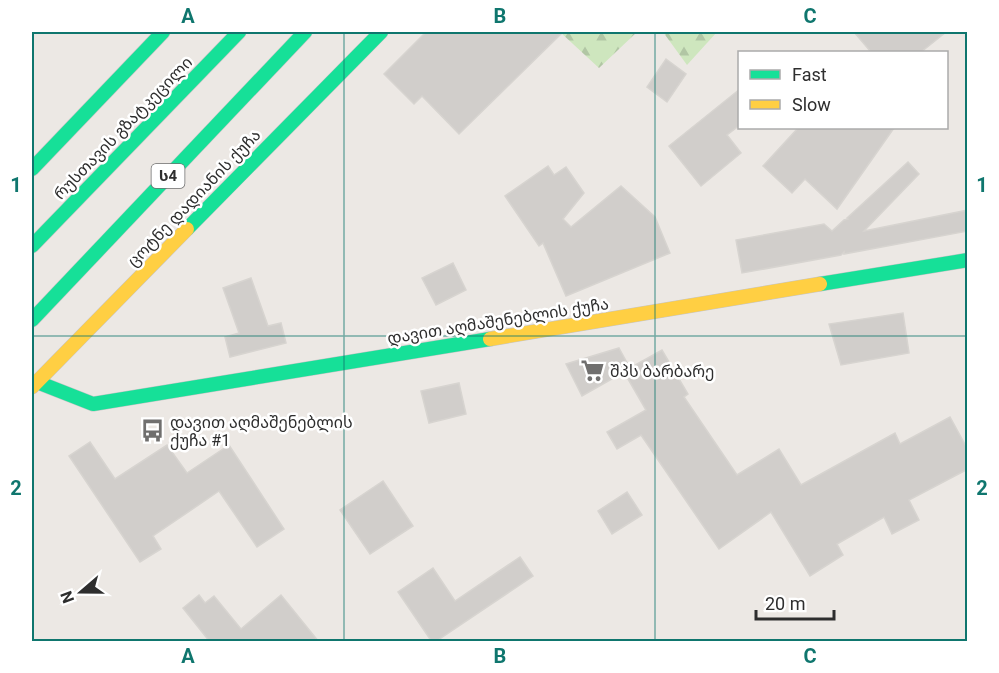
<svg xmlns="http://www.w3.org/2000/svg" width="999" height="673" viewBox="0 0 999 673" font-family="Roboto,'Noto Sans Georgian',sans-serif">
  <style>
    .forest { fill: url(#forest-firs) }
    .building { fill: #d1cecb; stroke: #d7d4d0; stroke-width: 1.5 }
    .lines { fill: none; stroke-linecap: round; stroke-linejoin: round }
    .fast-casing { stroke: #c5c4c5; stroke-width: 15 }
    .slow-casing { stroke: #c5c4c5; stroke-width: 15 }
    .fast { stroke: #16e098; stroke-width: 14 }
    .slow { stroke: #ffcf43; stroke-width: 14 }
    .grid { fill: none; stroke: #0f766e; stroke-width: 1.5; stroke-opacity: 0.55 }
    .labels { text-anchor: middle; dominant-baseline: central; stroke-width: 5; stroke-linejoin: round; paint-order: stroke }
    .shield { fill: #fff; stroke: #6d6d6d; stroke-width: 1.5 }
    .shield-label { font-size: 15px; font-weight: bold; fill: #2e2e2e }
    .street-label { font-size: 16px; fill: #2e2e2e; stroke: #fff }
    .poi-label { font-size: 16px; fill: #2e2e2e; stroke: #fff; text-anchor: start }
    .neatline { fill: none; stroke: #0f766e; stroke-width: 2 }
    .grid-label { font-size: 20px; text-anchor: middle; font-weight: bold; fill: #0f766e }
  </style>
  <defs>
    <pattern id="forest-firs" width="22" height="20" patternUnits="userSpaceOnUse" patternTransform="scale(1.5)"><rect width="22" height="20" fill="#cee6be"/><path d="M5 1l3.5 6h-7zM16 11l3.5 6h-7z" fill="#b1c6a4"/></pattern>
  </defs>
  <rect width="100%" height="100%" fill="#ece8e4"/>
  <!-- forest -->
  <g class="forest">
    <path d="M560,32H637L599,68Z"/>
    <path d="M663,32H717L687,65Z"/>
  </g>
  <!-- building -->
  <g class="building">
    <path d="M426,32H563L459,134L422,96L414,104L384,74Z"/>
    <path d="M854,32H946L921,52H871Z"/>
    <path d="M666,59L686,74L667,102L647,87Z"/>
    <path d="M740,89V125L727,135L741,153L701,186L669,146Z"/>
    <path d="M798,128H894L837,209L805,179L792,193L763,166Z"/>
    <path d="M908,162L919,174L864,231L968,210V231L844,254V252L841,255L742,273L736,240L824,224L832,231L844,220L848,219L847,218Z"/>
    <path d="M548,166L554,175L566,167L584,193L563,219L571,227L621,186L655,217L670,253L566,296L543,243L539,246L505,196Z"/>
    <path d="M453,263L466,290L436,305L422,278Z"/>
    <path d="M251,278L268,326L281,323L286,343L230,357L225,337L239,333L223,288Z"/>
    <path d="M903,313L909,353L841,365L829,324Z"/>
    <path d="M619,348L630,368L662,350L688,394L684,397L737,475L779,449L801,485L895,433L900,444L950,417L968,450V469L909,500L919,520L892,534L884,517L837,544L843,555L810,576L771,512L719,549L641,435L617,449L607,432L646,410L624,372L582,396L566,364Z"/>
    <path d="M459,383L466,414L429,423L421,391Z"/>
    <path d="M90,442L115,479L167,445L187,473L229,445L284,529L257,547L219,491L153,536L161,549L140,562L69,456Z"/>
    <path d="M383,481L413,526L370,554L340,510Z"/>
    <path d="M627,492L642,515L612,534L598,511Z"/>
    <path d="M520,557L533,576L435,642H432L398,592L433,568L455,601Z"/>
    <path d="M199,595L205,603L214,596L241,629L281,595L319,642H210L183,608Z"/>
  </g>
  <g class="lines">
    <defs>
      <g id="fast">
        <path d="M32,169L163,32"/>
        <path d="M187,229L381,32"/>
        <path d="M32,246L239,32"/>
        <path d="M820,284L968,260"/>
        <path d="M32,320L305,32"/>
        <path d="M37,382L93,404L490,339"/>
      </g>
      <g id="slow">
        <path d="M490,339L820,284"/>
        <path d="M32,387L187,229"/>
      </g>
    </defs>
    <!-- fast casing -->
    <use href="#fast" class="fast-casing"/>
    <!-- slow casing -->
    <use href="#slow" class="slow-casing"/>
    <!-- fast -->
    <use href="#fast" class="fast"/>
    <!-- slow -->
    <use href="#slow" class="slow"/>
  </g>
  <!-- grid -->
  <path class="grid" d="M344,32V642M655,32V642M32,336H968"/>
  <!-- icons -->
  <defs>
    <symbol id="supermarket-bare" viewBox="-9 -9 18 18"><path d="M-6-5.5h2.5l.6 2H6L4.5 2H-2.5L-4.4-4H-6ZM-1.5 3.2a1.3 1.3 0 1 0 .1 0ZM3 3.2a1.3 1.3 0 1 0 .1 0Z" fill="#706f6e" stroke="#fff" stroke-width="2.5" paint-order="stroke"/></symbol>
    <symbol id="bus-bare" viewBox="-9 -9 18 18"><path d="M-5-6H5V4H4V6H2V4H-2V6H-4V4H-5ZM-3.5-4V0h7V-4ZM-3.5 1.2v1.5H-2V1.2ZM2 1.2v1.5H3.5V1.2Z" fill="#706f6e" stroke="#fff" stroke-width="2.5" paint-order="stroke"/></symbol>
  </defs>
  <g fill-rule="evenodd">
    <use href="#supermarket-bare" x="576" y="354" width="33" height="33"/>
    <use href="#bus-bare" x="136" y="414" width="33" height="33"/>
  </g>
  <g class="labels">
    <!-- shield labels -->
    <rect class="shield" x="151.5" y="164" width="33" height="24" rx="4.5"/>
    <g class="shield-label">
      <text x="168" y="176">ს4</text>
    </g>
    <!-- street labels -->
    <g class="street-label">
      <text transform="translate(123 128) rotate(-46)">რუსთავის გზატკეცილი</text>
      <text transform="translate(194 198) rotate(-46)">ცოტნე დადიანის ქუჩა</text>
      <text transform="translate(498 321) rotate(-9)">დავით აღმაშენებლის ქუჩა</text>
    </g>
    <!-- poi labels -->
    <g class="poi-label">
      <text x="610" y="371">შპს ბარბარე</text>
      <text x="170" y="422">დავით აღმაშენებლის<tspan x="170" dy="18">ქუჩა #1</tspan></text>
    </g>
  </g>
  <!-- border -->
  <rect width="999" height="673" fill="none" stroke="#ffffff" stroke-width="66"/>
  <!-- legend -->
  <rect x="738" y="51" width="210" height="78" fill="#ffffff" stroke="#ababab" stroke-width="1.5"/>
  <rect x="750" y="70" width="30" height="9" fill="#16e098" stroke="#ababab" stroke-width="1.5"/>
  <text x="792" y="81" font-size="18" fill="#2e2e2e">Fast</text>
  <rect x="750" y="100" width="30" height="9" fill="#ffcf43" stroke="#ababab" stroke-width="1.5"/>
  <text x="792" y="111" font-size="18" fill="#2e2e2e">Slow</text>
  <!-- north arrow -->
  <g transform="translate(81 592) rotate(250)" stroke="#ffffff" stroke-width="4.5" paint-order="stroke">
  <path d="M0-4.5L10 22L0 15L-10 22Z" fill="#2e2e2e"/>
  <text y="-9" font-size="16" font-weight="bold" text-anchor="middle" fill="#2e2e2e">N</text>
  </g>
  <!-- scale -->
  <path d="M756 610v9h78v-9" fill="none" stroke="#2e2e2e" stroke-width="3"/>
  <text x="765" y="610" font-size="18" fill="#2e2e2e" stroke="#ffffff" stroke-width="4.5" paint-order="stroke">20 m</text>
  <rect x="33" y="33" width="933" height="607" class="neatline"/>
  <g class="grid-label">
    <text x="188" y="23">A</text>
    <text x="500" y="23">B</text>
    <text x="810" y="23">C</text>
    <text x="16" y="192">1</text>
    <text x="982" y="192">1</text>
    <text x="16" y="495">2</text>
    <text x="982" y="495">2</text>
    <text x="188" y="663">A</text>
    <text x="500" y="663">B</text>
    <text x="810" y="663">C</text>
  </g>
</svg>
